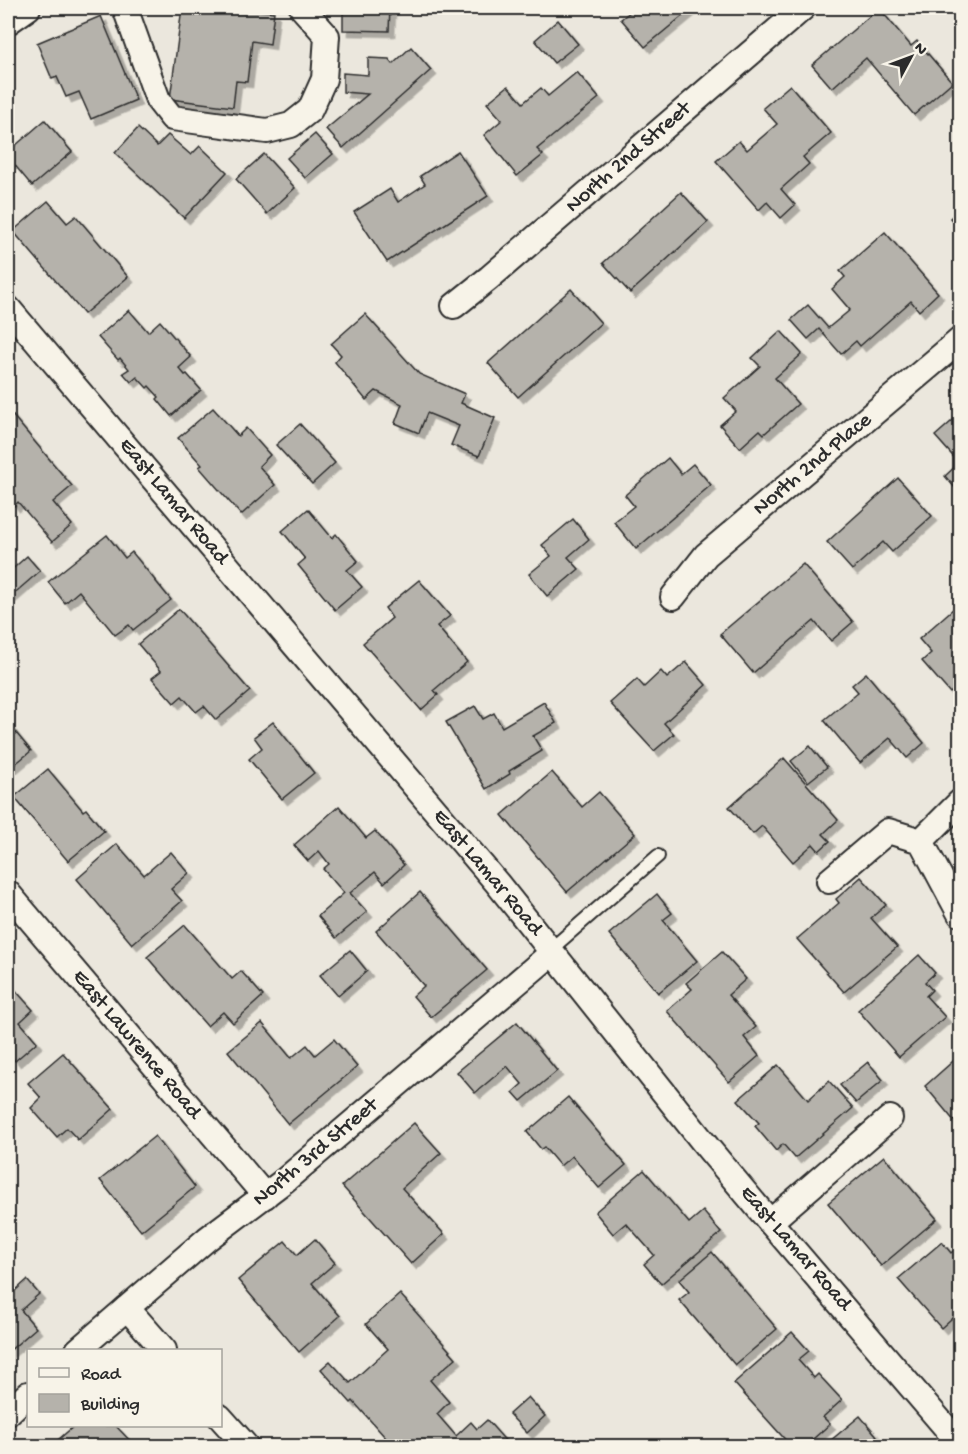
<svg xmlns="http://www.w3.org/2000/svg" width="968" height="1454" viewBox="0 0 968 1454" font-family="'Gochi Hand',sans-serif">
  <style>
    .building { fill: #b5b2ab; stroke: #2b2b2b; stroke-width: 1.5; filter: url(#shadow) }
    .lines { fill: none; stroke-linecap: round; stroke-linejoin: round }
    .lane-casing { stroke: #2b2b2b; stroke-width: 16 }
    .street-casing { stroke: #2b2b2b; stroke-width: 28 }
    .lane { stroke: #f7f3e8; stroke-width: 12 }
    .street { stroke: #f7f3e8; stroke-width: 24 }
    .labels { text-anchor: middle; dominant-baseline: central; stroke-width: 4.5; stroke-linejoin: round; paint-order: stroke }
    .street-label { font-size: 22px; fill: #2b2b2b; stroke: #f7f3e8 }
  </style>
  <defs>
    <filter id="shadow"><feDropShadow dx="5.5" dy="5.5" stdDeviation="0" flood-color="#0004"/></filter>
  </defs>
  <rect width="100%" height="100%" fill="#ebe7dd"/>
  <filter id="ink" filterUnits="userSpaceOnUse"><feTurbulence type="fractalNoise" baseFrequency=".0167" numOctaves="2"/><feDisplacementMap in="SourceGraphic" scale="12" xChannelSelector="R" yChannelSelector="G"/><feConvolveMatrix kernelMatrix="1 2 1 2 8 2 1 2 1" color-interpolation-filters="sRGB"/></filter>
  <g filter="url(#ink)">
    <!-- building -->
    <g class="building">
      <path d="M182,8H238L274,12L270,44L252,41L247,82L236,81L233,107L170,99Z"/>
      <path d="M343,8H390L389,31L343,30Z"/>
      <path d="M635,8H692L645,47L621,19Z"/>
      <path d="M879,8L911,46L917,41L952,82L914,115L866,58L832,88L812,65Z"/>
      <path d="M101,16L136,100L91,119L79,92L66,97L57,77L52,79L37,43Z"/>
      <path d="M558,20L578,44L554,63L535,40Z"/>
      <path d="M411,47L431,70L343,148L326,129L368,94L343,92V73L368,75V58L389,59L393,64Z"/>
      <path d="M577,72L599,98L537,149L543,155L517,176L484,135L502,120L487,103L508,86L523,103L541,88L548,96Z"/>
      <path d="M790,85L831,133L803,157L809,164L781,189L795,205L781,218L767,202L759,210L716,161L739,141L747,150L777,124L763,108Z"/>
      <path d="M45,120L72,152L32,186L8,157V152Z"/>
      <path d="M138,128L157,146L168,135L191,155L200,146L227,172L184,218L115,153Z"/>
      <path d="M315,134L333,154L305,178L287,158Z"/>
      <path d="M458,151L488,196L387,262L354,212L390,189L398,202L425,184L420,176Z"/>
      <path d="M264,154L295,188L267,214L236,179Z"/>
      <path d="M681,192L708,222L630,293L603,263Z"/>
      <path d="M48,201L67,223L76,216L128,277L84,314L13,231Z"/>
      <path d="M960,209V230L950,218Z"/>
      <path d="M885,232L938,293L919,311L911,301L860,346L856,341L841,354L819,329L808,339L791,320L808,305L828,328L850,310L832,289L845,277L840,271Z"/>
      <path d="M571,289L601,323L518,397L488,363Z"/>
      <path d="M129,310L148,332L160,321L191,357L179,368L185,375L187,374L201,390L171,416L157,399L159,397L149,386L147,388L137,377L131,382L123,373L129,369L120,358L118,360L98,337Z"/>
      <path d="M365,314L419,374L465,394L461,403L495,418L479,456L451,445L459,426L427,413L419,433L395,423L402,404L376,391L366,400L335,362L341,355L331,344Z"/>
      <path d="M781,331L802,354L775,378L798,404L764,434L760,430L740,448L720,425L736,411L724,398L760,366L752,358Z"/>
      <path d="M213,408L238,436L246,428L270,455L259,466L275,485L241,515L199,467L202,465L178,438Z"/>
      <path d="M8,410L72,486L53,502L72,525L52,542L18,502L14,506L8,498Z"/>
      <path d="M960,414V494L945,476L959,463L935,436Z"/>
      <path d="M300,424L335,463L312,484L276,445Z"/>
      <path d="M668,458L681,474L693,464L711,485L636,549L614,522L634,506L625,495Z"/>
      <path d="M898,478L932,516L892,552L883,542L852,570L827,542Z"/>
      <path d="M308,509L332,538L336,534L358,561L347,570L362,587L335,610L298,565L305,559L282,531Z"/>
      <path d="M573,519L589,539L568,557L579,569L547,596L529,574L551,556L542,545Z"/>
      <path d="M107,535L125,558L132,552L171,600L133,630L129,625L115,635L79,591L65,603L48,582Z"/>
      <path d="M27,556L40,571L10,597L8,594V573Z"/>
      <path d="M803,564L853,622L831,641L814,621L753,673L720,634Z"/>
      <path d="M419,580L450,616L437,626L467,662L434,690L438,695L421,710L363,643L392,618L385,608Z"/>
      <path d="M954,608L960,615V684L950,693L922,661L931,653L919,639Z"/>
      <path d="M179,609L250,691L216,720L204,706L196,712L182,696L174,703L152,678L161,671L138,644Z"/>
      <path d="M686,662L706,685L664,723L674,734L654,751L610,703L637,679L644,687L661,671L667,678Z"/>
      <path d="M866,673L924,743L907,758L890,738L860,763L824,720L858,692L852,685Z"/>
      <path d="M544,702L556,723L533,736L542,751L509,771L510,774L486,789L446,722L475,706L483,719L494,713L502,727Z"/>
      <path d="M273,722L314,773L282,799L249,759L262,748L254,737Z"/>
      <path d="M8,723L31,751L8,770Z"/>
      <path d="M810,746L827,767L808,782L791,761Z"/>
      <path d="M784,758L838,820L823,834L830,841L819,851L813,844L793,862L762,826L753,834L729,807Z"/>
      <path d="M48,769L83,811L86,809L104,831L68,861L14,797Z"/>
      <path d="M552,772L582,807L599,792L635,834L567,892L502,815Z"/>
      <path d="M339,806L366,838L375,831L404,865L384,883L375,872L350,893L367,912L336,938L318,916L344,893L323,869L329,864L319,851L308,861L294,845Z"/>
      <path d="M117,844L144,875L171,852L189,873L171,889L182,901L132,944L77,879Z"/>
      <path d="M861,877L886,905L871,918L897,947L844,992L797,939L839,903L836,899Z"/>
      <path d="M420,892L487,970L431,1017L413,996L424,986L376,931Z"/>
      <path d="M657,894L672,913L663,920L697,961L658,993L609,934Z"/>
      <path d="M185,925L232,979L241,971L263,996L233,1023L223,1012L207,1026L147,957Z"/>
      <path d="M350,950L367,971L338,996L320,975Z"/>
      <path d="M722,952L746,979L728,995L756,1027L744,1037L759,1056L729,1082L667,1011L692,989L686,983Z"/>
      <path d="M919,955L935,973L925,982L932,990L926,996L945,1017L899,1057L858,1010Z"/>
      <path d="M8,982L33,1010L20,1022L37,1042L15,1061L8,1052Z"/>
      <path d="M517,1022L557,1071L521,1101L513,1092L522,1084L507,1066L475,1093L457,1072Z"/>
      <path d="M262,1023L291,1058L307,1045L315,1055L334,1039L357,1067L288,1124L228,1051Z"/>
      <path d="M63,1053L113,1109L78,1140L67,1128L57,1137L31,1108L41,1098L28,1083Z"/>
      <path d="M960,1055V1128L925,1086Z"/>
      <path d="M868,1062L883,1080L856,1103L840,1085Z"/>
      <path d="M778,1065L808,1100L829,1081L853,1108L795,1158L783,1144L776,1151L755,1126L759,1123L738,1100Z"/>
      <path d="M568,1097L626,1165L599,1188L572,1156L560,1166L544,1147L541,1149L527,1132Z"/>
      <path d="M414,1123L441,1153L402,1188L444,1234L411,1264L342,1186Z"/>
      <path d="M155,1136L195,1187L141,1231L100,1180Z"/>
      <path d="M884,1156L937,1219L881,1266L828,1203Z"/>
      <path d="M644,1170L689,1223L703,1211L721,1233L661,1284L644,1264L654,1255L626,1223L613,1234L595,1212Z"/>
      <path d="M315,1239L335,1263L312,1283L340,1316L299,1352L238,1280L285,1241L297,1255Z"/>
      <path d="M942,1242L951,1253L960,1245V1311L941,1328L898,1279Z"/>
      <path d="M712,1252L777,1329L735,1365L679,1300L689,1292L679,1280Z"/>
      <path d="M27,1280L39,1294L21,1310L36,1328L8,1352V1281L16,1290Z"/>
      <path d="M400,1294L456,1358L430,1380L449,1402L437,1414L456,1436L471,1422L477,1429L487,1420L510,1446H393L353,1401L351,1403L321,1369L330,1361L350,1383L388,1349L366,1324Z"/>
      <path d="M792,1332L809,1351L798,1360L814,1378L818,1374L842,1400L823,1417L830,1424L805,1446H791L734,1383Z"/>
      <path d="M528,1397L545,1416L527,1433L509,1414Z"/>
      <path d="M860,1416L877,1436L871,1441L876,1446H824Z"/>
      <path d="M74,1426H116L135,1446H51Z"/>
    </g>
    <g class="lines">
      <defs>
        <path id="lane" d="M550,950L658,856"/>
        <g id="street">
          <path d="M125,8L158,100L172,118L267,131L291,125L310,110L324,79L327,36L302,8"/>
          <path d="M8,22L28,8"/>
          <path d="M454,306L489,278L803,8"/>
          <path d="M8,308L497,883L708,1148L770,1222L960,1444"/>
          <path d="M673,597L706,555L960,340"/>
          <path d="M921,841L960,914"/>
          <path d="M829,881L888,831L921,841L960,802"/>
          <path d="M8,893L265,1196"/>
          <path d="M770,1222L890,1118"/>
          <path d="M127,1308L164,1350"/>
          <path d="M78,1350L207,1239L284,1181L552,953"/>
          <path d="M8,1413L28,1394"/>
          <path d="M220,1417L246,1446"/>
        </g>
      </defs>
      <!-- lane casing -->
      <use href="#lane" class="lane-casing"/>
      <!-- street casing -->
      <use href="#street" class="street-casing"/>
      <!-- lane -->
      <use href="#lane" class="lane"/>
      <!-- street -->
      <use href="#street" class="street"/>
    </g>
  </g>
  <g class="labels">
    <!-- street labels -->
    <g class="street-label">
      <text transform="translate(629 158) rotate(-41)">North 2nd Street</text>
      <text transform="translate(813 465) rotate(-40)">North 2nd Place</text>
      <text transform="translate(173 502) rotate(50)">East Lamar Road</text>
      <text transform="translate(487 873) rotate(50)">East Lamar Road</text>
      <text transform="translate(136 1045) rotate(50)">East Lawrence Road</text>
      <text transform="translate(316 1153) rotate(-40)">North 3rd Street</text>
      <text transform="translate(795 1249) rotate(49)">East Lamar Road</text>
    </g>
  </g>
  <!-- margin -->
  <rect width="968" height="1454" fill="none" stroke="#f7f3e8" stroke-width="30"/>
  <rect x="15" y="15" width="938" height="1424" fill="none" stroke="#2b2b2b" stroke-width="2" filter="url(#ink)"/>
  <!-- legend -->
  <rect x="27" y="1349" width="195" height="78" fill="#f7f3e8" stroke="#a5a39c" stroke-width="1.5"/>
  <rect x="39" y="1368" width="30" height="9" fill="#f7f3e8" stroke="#a5a39c" stroke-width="1.5"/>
  <text x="81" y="1379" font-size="18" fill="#2b2b2b">Road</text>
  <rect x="39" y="1394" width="30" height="18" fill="#b5b2ab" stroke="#a5a39c" stroke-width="1.5"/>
  <text x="81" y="1409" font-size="18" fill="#2b2b2b">Building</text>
  <!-- north arrow -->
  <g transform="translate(911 57) rotate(49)" stroke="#f7f3e8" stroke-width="4.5" paint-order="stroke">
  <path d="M0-4.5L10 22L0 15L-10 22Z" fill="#2b2b2b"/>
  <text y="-9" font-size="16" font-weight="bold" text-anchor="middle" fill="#2b2b2b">N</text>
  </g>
</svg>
